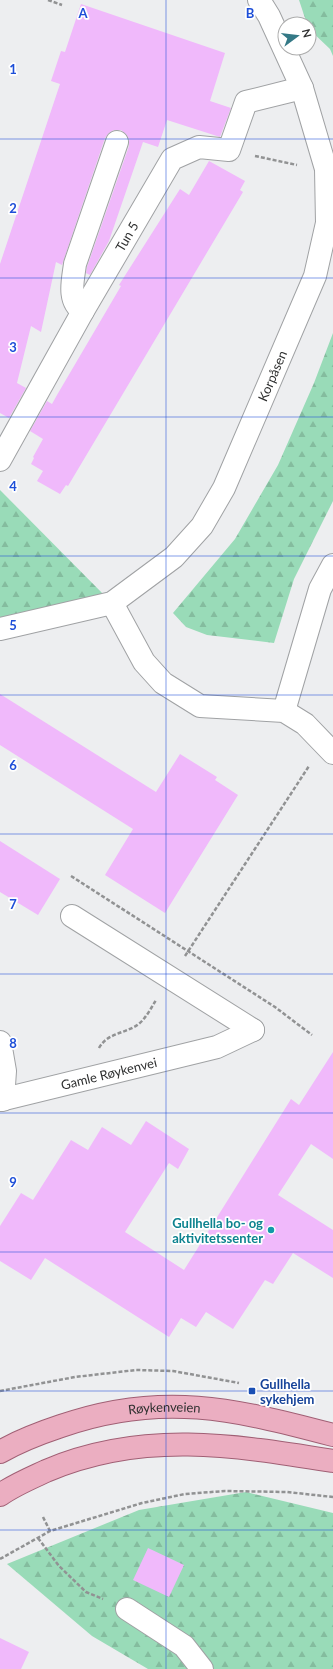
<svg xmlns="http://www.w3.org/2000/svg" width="333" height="1669" viewBox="0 0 333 1669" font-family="Lato,sans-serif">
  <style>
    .forest { fill: url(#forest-firs) }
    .building { fill: #f0b9fb }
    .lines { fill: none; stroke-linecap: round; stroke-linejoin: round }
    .minor-casing { stroke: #a0a2a4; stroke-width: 24 }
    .major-casing { stroke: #a05f74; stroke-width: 24 }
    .path { stroke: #919293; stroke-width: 2.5; stroke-dasharray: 4 2; stroke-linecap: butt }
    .minor { stroke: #fff; stroke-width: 22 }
    .major { stroke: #ebaec1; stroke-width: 22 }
    .grid { fill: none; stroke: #1d4ed8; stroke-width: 1; stroke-opacity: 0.55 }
    .culture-dot { fill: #0f9aa8; stroke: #fff; stroke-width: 1.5 }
    .transit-dot { fill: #1a4fb4; stroke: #fff; stroke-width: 1.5 }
    .labels { text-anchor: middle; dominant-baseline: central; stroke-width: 3.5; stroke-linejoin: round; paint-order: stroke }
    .street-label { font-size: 13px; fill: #2f3030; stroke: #fff }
    .culture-label { font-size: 13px; font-weight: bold; fill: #0d838f; stroke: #fff; text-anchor: end }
    .transit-label { font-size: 13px; font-weight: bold; fill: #164399; stroke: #fff; text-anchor: start }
    .grid-label { font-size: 13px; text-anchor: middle; font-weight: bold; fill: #1d4ed8; stroke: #fff; stroke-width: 3.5; stroke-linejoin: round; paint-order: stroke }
  </style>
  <defs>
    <pattern id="forest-firs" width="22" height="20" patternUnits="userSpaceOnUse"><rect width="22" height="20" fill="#99dbb8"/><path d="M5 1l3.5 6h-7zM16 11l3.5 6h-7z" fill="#84bc9e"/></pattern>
  </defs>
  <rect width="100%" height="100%" fill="#edeef0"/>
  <!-- forest -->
  <g class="forest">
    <path d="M299,0H333V56L330,49L309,29V24H307Z"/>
    <path d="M333,333V501L294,579L274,643L207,635L186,627L173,613L235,539L278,465L314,383Z"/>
    <path d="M0,490L112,603L0,629Z"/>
    <path d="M246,1492L333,1513V1669H148L92,1636L7,1564L139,1510Z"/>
  </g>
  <!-- building -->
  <g class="building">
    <path d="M81,4L225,53L210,101L231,108L220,137L167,120L158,147L143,142L109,241L90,275L86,273L87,267L129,146V139L126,134L121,130H114L109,133L105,138L62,265L56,262L41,332L31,326L17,383L26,388L9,418L0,413V264L60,84L51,81L61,51L65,52Z"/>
    <path d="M209,161L245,181L240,190L243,192L68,486L66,485L60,494L37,481L43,471L31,464L34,458L33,457L43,439L30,431L47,401L52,404L57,395L121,286L119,285L180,189L189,195Z"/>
    <path d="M0,694L156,792L180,754L217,777L215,780L238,795L165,913L105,875L133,829L0,745Z"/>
    <path d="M0,841L60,879L38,915L0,892Z"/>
    <path d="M333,1052V1159L311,1144L278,1195L333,1230V1278L293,1253L273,1284L265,1280L233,1329L206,1312L196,1327L181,1318L169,1337L45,1258L31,1280L0,1261V1226L21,1193L33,1200L71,1140L88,1150L102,1127L131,1145L146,1121L189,1149L178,1169L169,1163L125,1232L184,1270L291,1099L299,1105Z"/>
    <path d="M148,1548L184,1565L169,1597L133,1580Z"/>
    <path d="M0,1638L29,1652L21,1669H0Z"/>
  </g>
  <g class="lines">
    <defs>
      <g id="minor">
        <path d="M83,311C67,301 73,280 75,264L117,142"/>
        <path id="s1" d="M0,460L83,311L172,159L199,147L229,150L246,102L302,88"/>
        <path d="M112,603L144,662L163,683L200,706L284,711L305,724L333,753"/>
        <path id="s2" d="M0,629L112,603L174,557L202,526L224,488L315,276L327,223L326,169L302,88L269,16L259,0"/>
        <path d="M284,711L320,589L333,565"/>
        <path d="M72,916L253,1030"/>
        <path d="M0,1042L5,1071L3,1100"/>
        <path id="s3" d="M0,1100L217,1047L253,1030"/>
        <path d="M127,1609L184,1646L202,1669"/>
      </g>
      <g id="major">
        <path id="s4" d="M0,1452C19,1441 40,1433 61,1426C161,1391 235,1409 333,1435"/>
        <path d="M0,1495C14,1485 31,1478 46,1471C142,1430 234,1445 333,1461"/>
      </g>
    </defs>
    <!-- minor casing -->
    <use href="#minor" class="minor-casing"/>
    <!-- major casing -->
    <use href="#major" class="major-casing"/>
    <!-- path -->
    <g class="path">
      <path d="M48,0L62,5"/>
      <path d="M255,156L297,165"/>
      <path d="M71,876L275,1007L312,1035"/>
      <path d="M185,956L309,766"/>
      <path d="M99,1048C107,1034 121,1034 134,1027C144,1022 150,1010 156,1000"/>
      <path d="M0,1391L75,1377L136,1370L173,1371L239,1383"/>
      <path d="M43,1517L50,1531"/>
      <path d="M38,1538L59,1566L86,1592L103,1599"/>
      <path d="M0,1559L50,1531L142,1503L185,1494L225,1491L287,1492L333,1497"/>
    </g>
    <!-- minor -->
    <use href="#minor" class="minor"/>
    <!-- major -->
    <use href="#major" class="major"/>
  </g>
  <!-- grid -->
  <path class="grid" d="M166,0V1669M0,139H333M0,278H333M0,417H333M0,556H333M0,695H333M0,834H333M0,974H333M0,1113H333M0,1252H333M0,1391H333M0,1530H333"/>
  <!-- markers -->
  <circle class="culture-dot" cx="271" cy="1230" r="4"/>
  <rect class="transit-dot" x="248" y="1387" width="8" height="8" rx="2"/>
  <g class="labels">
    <!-- street labels -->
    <g class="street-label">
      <text stroke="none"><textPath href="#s1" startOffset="257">Tun 5</textPath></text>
      <text stroke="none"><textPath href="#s2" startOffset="400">Korpåsen</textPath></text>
      <text stroke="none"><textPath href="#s3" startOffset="112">Gamle Røykenvei</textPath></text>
      <text stroke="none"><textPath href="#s4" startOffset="172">Røykenveien</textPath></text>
    </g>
    <!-- culture labels -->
    <g class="culture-label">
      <text x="263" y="1223">Gullhella bo- og<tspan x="263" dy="15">aktivitetssenter</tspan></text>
    </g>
    <!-- transit labels -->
    <g class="transit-label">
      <text x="260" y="1384">Gullhella<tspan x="260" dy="15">sykehjem</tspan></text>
    </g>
  </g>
  <g class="grid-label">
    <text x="83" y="18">A</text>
    <text x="250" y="18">B</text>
    <text x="13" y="74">1</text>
    <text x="13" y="213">2</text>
    <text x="13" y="352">3</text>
    <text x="13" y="491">4</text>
    <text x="13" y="630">5</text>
    <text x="13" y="770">6</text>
    <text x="13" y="909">7</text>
    <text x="13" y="1048">8</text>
    <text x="13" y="1187">9</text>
  </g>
  <!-- north arrow -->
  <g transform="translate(297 36) rotate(75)"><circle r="19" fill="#ffffff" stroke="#acacac"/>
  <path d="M0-3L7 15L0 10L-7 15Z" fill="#347986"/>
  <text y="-6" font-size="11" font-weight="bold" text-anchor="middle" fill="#2f3030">N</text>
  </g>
</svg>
